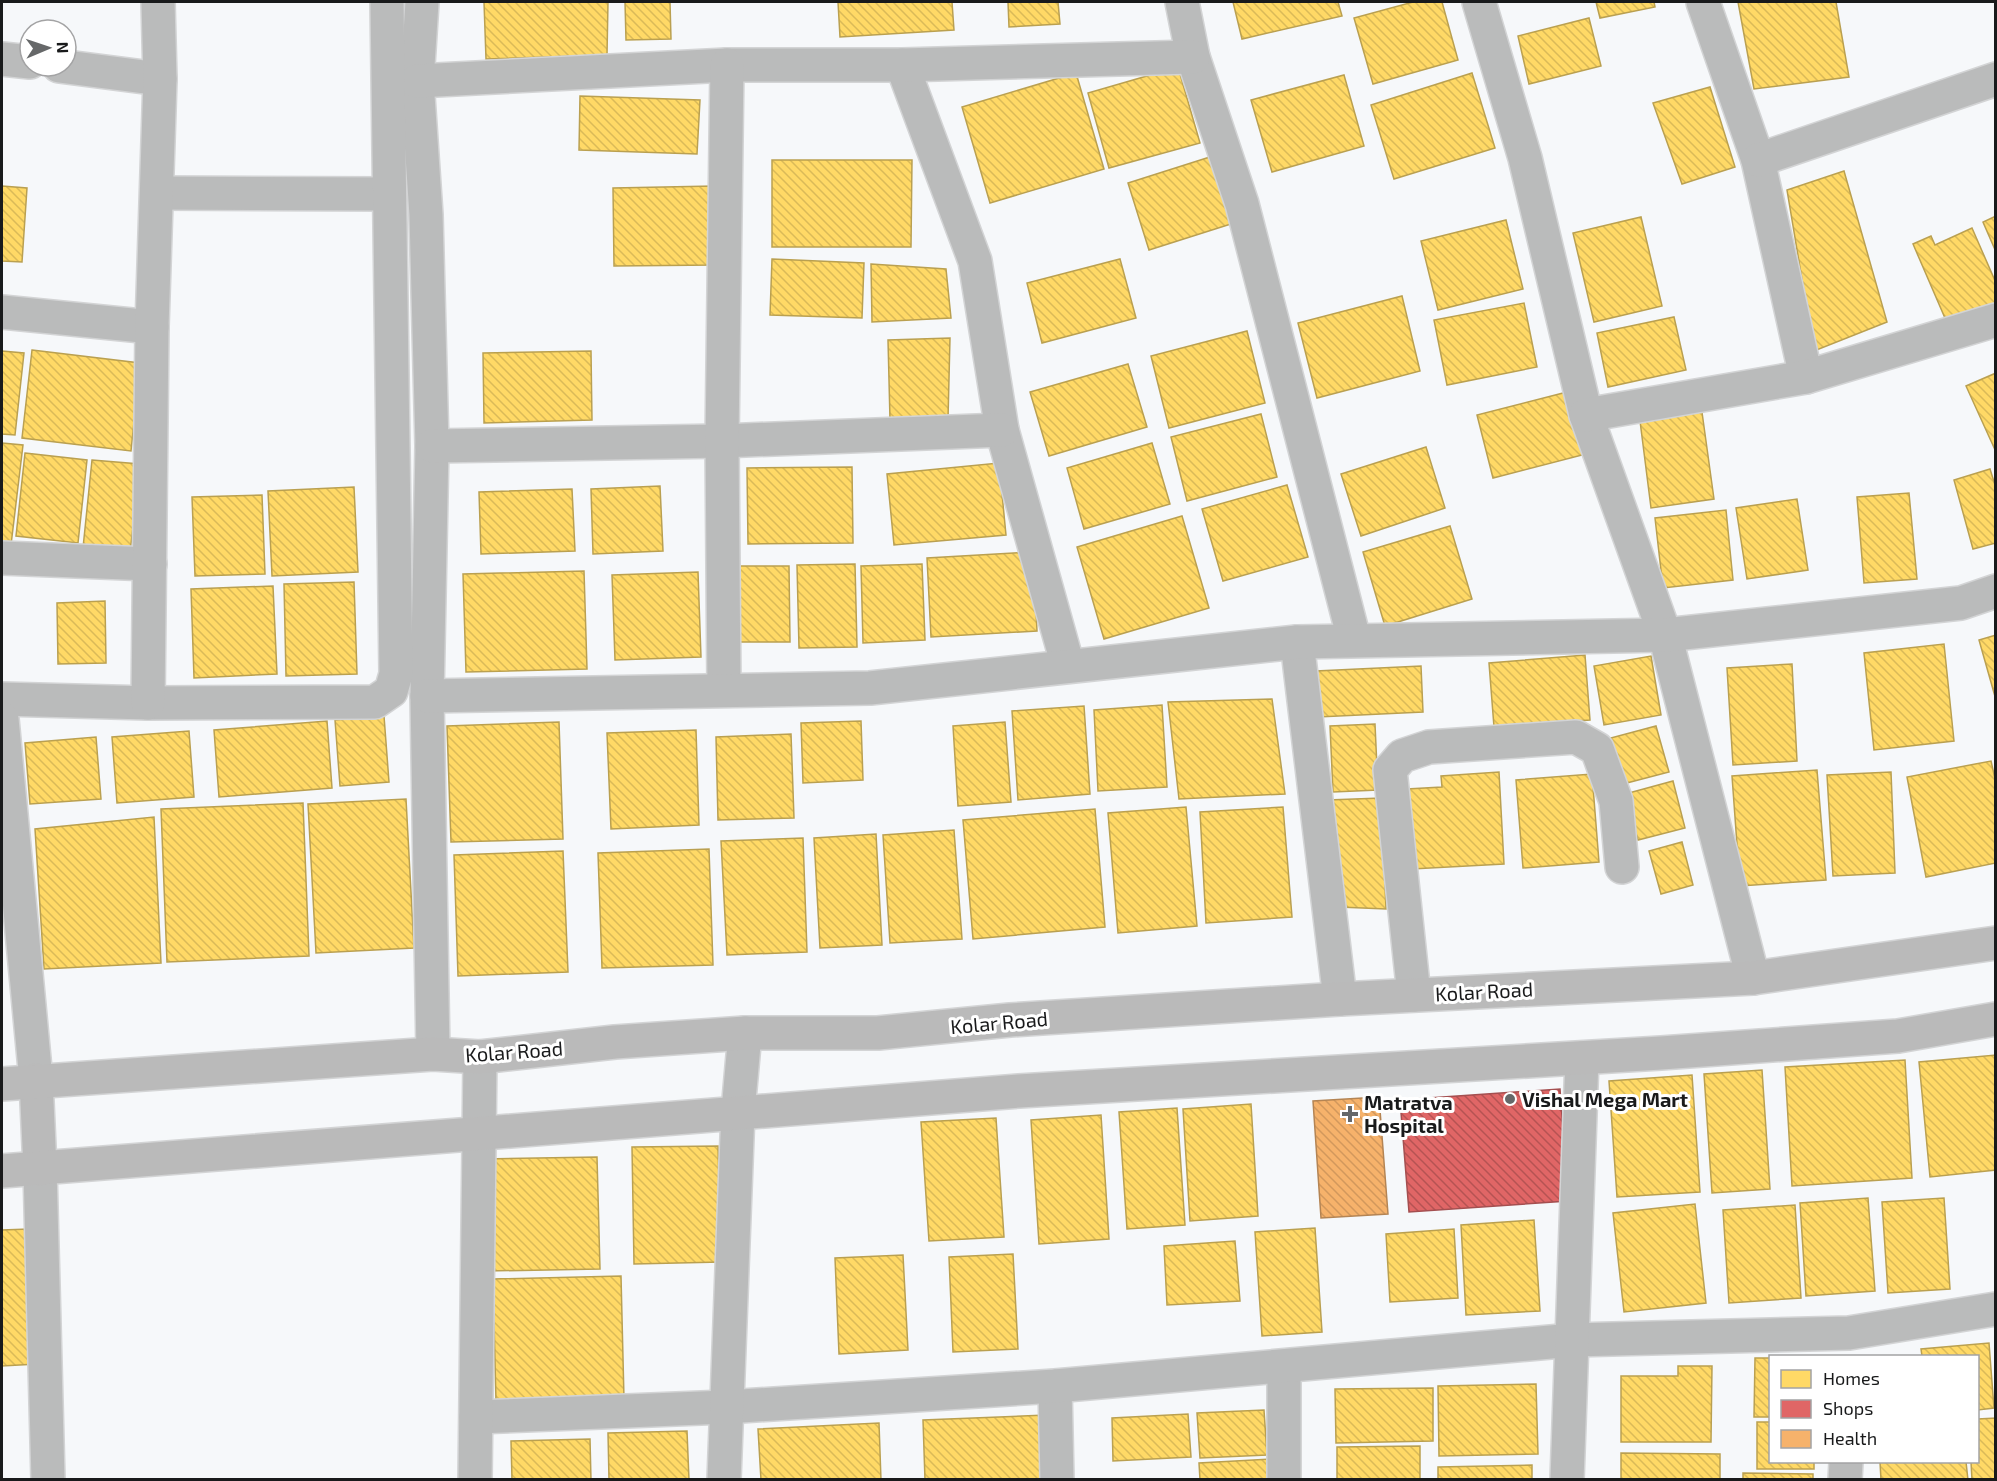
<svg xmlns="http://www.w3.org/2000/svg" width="1997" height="1481" viewBox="0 0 1997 1481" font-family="'Exo 2',sans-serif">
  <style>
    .homes { fill: url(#homes-back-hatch); stroke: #baa050; stroke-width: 1.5 }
    .shops { fill: url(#shops-back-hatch); stroke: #a44f50; stroke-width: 1.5 }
    .health { fill: url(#health-back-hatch); stroke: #b48453; stroke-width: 1.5 }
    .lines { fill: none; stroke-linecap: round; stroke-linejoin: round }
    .minor-casing { stroke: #d3d4d5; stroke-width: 36 }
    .secondary-casing { stroke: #d3d4d5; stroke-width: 36 }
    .minor { stroke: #babbbb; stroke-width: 33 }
    .secondary { stroke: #bababa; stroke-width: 33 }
    .poi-dot { fill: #666869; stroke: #fff; stroke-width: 2 }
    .labels { text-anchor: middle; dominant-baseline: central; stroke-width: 6; stroke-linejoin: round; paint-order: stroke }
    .street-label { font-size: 20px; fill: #191a1b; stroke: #fff }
    .poi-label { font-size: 20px; font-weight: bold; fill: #191a1b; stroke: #fff; text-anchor: start }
  </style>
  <defs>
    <pattern id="homes-back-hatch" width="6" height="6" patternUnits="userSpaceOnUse" patternTransform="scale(1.5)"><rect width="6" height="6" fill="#ffd966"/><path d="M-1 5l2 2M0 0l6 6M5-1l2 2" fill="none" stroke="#daba58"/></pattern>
    <pattern id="shops-back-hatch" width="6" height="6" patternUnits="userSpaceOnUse" patternTransform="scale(1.5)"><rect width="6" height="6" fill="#e06666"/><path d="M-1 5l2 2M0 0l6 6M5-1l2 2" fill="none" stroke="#b55353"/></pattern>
    <pattern id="health-back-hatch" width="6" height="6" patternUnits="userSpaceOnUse" patternTransform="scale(1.5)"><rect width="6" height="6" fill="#f6b26b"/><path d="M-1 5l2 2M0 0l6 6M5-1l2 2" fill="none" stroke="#d2985c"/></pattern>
  </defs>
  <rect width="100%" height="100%" fill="#f6f8fa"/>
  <!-- homes -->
  <g class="homes">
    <path d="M484,2H608L607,55L486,59Z"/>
    <path d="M625,2H670L671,39L626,40Z"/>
    <path d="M838,2H952L954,30L840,37Z"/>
    <path d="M1008,2H1058L1060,24L1009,27Z"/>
    <path d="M1233,2H1338L1342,16L1242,39Z"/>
    <path d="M1413,2H1442L1458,60L1373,84L1354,18Z"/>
    <path d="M1596,2H1654L1655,7L1600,18Z"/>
    <path d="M1738,2H1836L1849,77L1754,89Z"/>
    <path d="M1589,18L1601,66L1529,84L1518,36Z"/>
    <path d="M1178,67L1200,143L1109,168L1088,93Z"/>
    <path d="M1076,73L1104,169L990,203L962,107Z"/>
    <path d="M1472,73L1495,148L1394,179L1371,105Z"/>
    <path d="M1344,75L1364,146L1272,172L1251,100Z"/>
    <path d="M1710,87L1735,167L1682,184L1653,103Z"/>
    <path d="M580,96L700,100L697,154L579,150Z"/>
    <path d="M1213,156L1234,223L1149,250L1128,183Z"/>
    <path d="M772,160H912L911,247H772Z"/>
    <path d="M1844,171L1887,322L1814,351L1787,190Z"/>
    <path d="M2,186L27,188L22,262L2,261Z"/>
    <path d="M714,186L715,265L614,266L613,188Z"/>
    <path d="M1996,216V252L1983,222Z"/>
    <path d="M1641,217L1662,306L1594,322L1573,233Z"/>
    <path d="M1506,220L1523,289L1438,310L1421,241Z"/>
    <path d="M1972,228L1996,283V304L1948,325L1913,244L1931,236L1935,245Z"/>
    <path d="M772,259L864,263L862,318L770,315Z"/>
    <path d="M1120,259L1136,318L1042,343L1027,283Z"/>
    <path d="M871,264L946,269L951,318L872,322Z"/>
    <path d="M1402,296L1420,371L1317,398L1298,323Z"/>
    <path d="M1524,303L1537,367L1447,385L1434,320Z"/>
    <path d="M1674,317L1686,370L1608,387L1597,333Z"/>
    <path d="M1247,331L1265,403L1169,428L1151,356Z"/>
    <path d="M950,338L948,419L890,420L888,340Z"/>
    <path d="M32,350L140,363L131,451L22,438Z"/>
    <path d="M2,351L24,353L15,435L2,434Z"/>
    <path d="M591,351L592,420L484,423L483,353Z"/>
    <path d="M1128,364L1147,427L1049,456L1030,392Z"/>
    <path d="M1996,373V452L1966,386Z"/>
    <path d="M1571,391L1586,454L1493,478L1477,415Z"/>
    <path d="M1701,405L1714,499L1651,508L1639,413Z"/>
    <path d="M1261,414L1277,477L1187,501L1171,437Z"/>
    <path d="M2,443L23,445L11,545L2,544Z"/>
    <path d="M1152,443L1170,504L1084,529L1067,468Z"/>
    <path d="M1426,447L1445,508L1361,536L1341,474Z"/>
    <path d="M25,453L87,460L78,543L16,536Z"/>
    <path d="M92,460L140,464L130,553L83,548Z"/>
    <path d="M999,463L1006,535L894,545L887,474Z"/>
    <path d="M852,467L853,543L748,544L747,468Z"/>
    <path d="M1990,469L1996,488V543L1973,549L1954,480Z"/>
    <path d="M1287,485L1308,557L1223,581L1202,509Z"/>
    <path d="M660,486L663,551L593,554L591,489Z"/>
    <path d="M354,487L358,572L272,576L268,491Z"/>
    <path d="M572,489L575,551L481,554L479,492Z"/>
    <path d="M1909,493L1917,579L1864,583L1857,497Z"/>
    <path d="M262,495L265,574L195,576L192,497Z"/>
    <path d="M1797,499L1808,570L1747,579L1736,508Z"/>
    <path d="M1726,510L1733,580L1663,588L1655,518Z"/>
    <path d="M1182,516L1209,608L1104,639L1077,547Z"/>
    <path d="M1450,526L1472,599L1385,626L1363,552Z"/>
    <path d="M1033,552L1037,631L931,637L927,558Z"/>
    <path d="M855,564L857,647L799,648L797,565Z"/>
    <path d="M922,564L925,640L863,643L861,566Z"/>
    <path d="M738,566H789L790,642H738Z"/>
    <path d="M584,571L587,669L466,672L463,574Z"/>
    <path d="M698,572L701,657L615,660L612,575Z"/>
    <path d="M354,582L357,674L286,676L284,584Z"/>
    <path d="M273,586L277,674L194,678L191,589Z"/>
    <path d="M105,601L106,663L58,664L57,603Z"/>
    <path d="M1996,635V700L1979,640Z"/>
    <path d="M1944,644L1954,741L1874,750L1864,653Z"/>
    <path d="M1585,655L1590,720L1494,727L1489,663Z"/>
    <path d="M1651,656L1661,715L1604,725L1594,666Z"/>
    <path d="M1792,664L1797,761L1733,765L1727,668Z"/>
    <path d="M1421,666L1423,712L1318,717L1316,671Z"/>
    <path d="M1272,699L1285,794L1179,799L1168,702Z"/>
    <path d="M1162,705L1167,787L1098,791L1094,710Z"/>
    <path d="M1084,706L1090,794L1018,800L1012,711Z"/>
    <path d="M384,716L389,782L340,786L335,720Z"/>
    <path d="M327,721L332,788L219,797L214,730Z"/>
    <path d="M861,721L863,780L803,783L801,723Z"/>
    <path d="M559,722L563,839L451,842L447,726Z"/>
    <path d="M1005,722L1011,802L958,806L953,726Z"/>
    <path d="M1375,724L1378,790L1333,792L1330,726Z"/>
    <path d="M1656,726L1669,772L1619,785L1607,739Z"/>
    <path d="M696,730L699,825L611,829L607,733Z"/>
    <path d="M189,731L194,797L117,803L112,737Z"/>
    <path d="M791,734L794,818L718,820L716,737Z"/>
    <path d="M96,737L101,799L30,804L25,743Z"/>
    <path d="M1991,761L1996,783V863L1926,877L1907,777Z"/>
    <path d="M1817,770L1826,880L1740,886L1732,776Z"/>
    <path d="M1499,772L1504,864L1412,869L1407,789L1442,787L1441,776Z"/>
    <path d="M1891,772L1895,873L1833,876L1827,775Z"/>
    <path d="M1592,774L1599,862L1523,868L1516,780Z"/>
    <path d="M1673,781L1685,828L1638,840L1625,794Z"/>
    <path d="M1381,798L1386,909L1339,907L1328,800Z"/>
    <path d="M406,799L414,948L316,953L308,804Z"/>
    <path d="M303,803L309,956L167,962L161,809Z"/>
    <path d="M1186,807L1197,926L1118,933L1108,813Z"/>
    <path d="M1283,807L1292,917L1206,923L1200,812Z"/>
    <path d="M1095,809L1105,927L973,939L963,820Z"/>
    <path d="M154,817L161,963L44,969L35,829Z"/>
    <path d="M954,830L962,939L890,943L883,835Z"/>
    <path d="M876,834L882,945L820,948L814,838Z"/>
    <path d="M803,838L807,952L727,955L721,841Z"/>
    <path d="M1682,842L1693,885L1661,894L1649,851Z"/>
    <path d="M709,849L713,965L602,968L598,853Z"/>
    <path d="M563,851L568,972L458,976L454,855Z"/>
    <path d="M1996,1055V1170L1930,1177L1919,1062Z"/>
    <path d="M1905,1060L1912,1178L1792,1186L1785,1067Z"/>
    <path d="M1762,1070L1770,1189L1712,1193L1704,1074Z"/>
    <path d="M1692,1075L1700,1192L1617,1197L1609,1081Z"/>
    <path d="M1251,1104L1258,1216L1190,1221L1183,1109Z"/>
    <path d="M1177,1108L1185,1225L1127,1229L1119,1112Z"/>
    <path d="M1101,1115L1109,1239L1039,1244L1031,1120Z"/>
    <path d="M996,1118L1004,1237L929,1241L921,1122Z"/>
    <path d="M718,1146L721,1262L634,1264L632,1147Z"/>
    <path d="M597,1157L600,1269L487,1271L484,1159Z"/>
    <path d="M1868,1198L1875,1291L1806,1296L1800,1203Z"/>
    <path d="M1944,1198L1950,1289L1888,1293L1882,1202Z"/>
    <path d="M1695,1204L1706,1303L1624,1312L1613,1213Z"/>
    <path d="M1795,1205L1801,1298L1729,1303L1723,1210Z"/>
    <path d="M1534,1220L1540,1311L1466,1315L1461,1225Z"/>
    <path d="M1315,1228L1322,1332L1262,1336L1255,1232Z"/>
    <path d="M29,1229L37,1364L2,1366V1230Z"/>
    <path d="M1454,1229L1458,1298L1390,1302L1386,1234Z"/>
    <path d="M1235,1241L1240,1301L1167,1305L1164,1246Z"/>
    <path d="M1013,1254L1018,1349L953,1352L949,1257Z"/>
    <path d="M903,1255L908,1350L839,1354L835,1258Z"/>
    <path d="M621,1276L624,1399L496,1402L493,1279Z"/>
    <path d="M1989,1343L1994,1408L1978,1410V1356H1922L1921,1349Z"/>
    <path d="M1755,1358H1770V1417H1754Z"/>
    <path d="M1678,1366H1712L1711,1442H1621V1376H1678Z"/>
    <path d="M1536,1384L1538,1454L1439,1456L1438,1386Z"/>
    <path d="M1433,1388V1441L1336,1443L1335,1389Z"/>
    <path d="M1264,1410L1267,1455L1200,1458L1197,1413Z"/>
    <path d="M1188,1414L1191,1457L1113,1461L1112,1418Z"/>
    <path d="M1046,1415L1049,1480H925L923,1420Z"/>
    <path d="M1996,1418V1480H1972L1971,1462H1978V1419Z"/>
    <path d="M1757,1422H1770V1462H1814V1469H1757Z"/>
    <path d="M879,1423L881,1480H761L758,1429Z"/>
    <path d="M687,1431L689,1480H609L608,1433Z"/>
    <path d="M590,1439L591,1480H512L511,1441Z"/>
    <path d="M1420,1446V1480H1337V1447Z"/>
    <path d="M1621,1453L1720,1454V1480H1621Z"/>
    <path d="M1271,1459L1272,1480H1200L1199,1463Z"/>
    <path d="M1880,1462H1966L1968,1480H1881Z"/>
    <path d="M1532,1465V1480H1438V1467Z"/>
    <path d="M1743,1473L1813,1474V1480H1743Z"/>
  </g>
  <!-- shops -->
  <path class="shops" d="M1560,1089L1568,1201L1409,1212L1400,1100Z"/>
  <!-- health -->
  <path class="health" d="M1379,1097L1388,1214L1321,1218L1313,1101Z"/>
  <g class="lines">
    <defs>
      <g id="minor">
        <path d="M422,2L417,81L426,215L432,446L427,696L433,1054"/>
        <path d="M1182,2L1193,57L1242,204L1354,639"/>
        <path d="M1479,2L1525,158L1586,415L1665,635L1753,978"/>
        <path d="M1703,2L1758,160L1806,377"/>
        <path d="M2,59L30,62"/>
        <path d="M902,65L975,261L1002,430L1068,666"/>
        <path d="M59,66L160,79"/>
        <path d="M417,81L727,65H902L1193,57"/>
        <path d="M1758,160L1996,79"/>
        <path d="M158,193L388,194"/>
        <path d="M2,312L152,327"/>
        <path d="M1586,415L1806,377L1996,320"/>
        <path d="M432,446L722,441L1002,430"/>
        <path d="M2,558L150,564"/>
        <path d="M1297,642L1340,999"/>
        <path d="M724,690L722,441L727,65"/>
        <path d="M427,696L870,688L1297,642L1665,635L1961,603L1996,591"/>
        <path d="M2,699L148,703L375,702L391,691L396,674L387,2"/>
        <path d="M148,703L152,327L160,79L158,2"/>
        <path d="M2,719L36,1080"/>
        <path d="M1414,995L1390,770L1402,756L1429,747L1576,737L1597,749L1616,801L1622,867"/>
        <path d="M40,1169L48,1480"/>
        <path d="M1284,1367V1480"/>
        <path d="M1055,1386L1057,1480"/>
        <path d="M476,1417L726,1407L1055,1386L1573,1340L1849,1333L1996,1309"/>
        <path d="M475,1480L480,1057"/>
        <path d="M724,1480L738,1111L745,1033"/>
        <path d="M1567,1480L1582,1058"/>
        <path d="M1845,1480L1846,1462"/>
      </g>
      <g id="secondary">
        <path d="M36,1080L40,1169"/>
        <path d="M2,1084L433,1054L480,1057L615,1042L745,1033H878L1010,1020L1340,999L1753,978L1996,943"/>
        <path d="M2,1171L1019,1091L1661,1053L1898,1036L1996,1019"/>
      </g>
    </defs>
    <!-- minor casing -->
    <use href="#minor" class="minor-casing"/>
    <!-- secondary casing -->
    <use href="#secondary" class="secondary-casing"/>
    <!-- minor -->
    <use href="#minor" class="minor"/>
    <!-- secondary -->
    <use href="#secondary" class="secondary"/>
  </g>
  <!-- markers -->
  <g class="poi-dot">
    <circle cx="1510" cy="1099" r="6"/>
    <path d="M1347 1105h6v6h6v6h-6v6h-6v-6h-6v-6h6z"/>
  </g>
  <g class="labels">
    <!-- street labels -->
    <g class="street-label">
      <text transform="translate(1484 991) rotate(-3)">Kolar Road</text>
      <text transform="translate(999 1022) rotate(-5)">Kolar Road</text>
      <text transform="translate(514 1051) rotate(-4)">Kolar Road</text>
    </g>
    <!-- poi labels -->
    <g class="poi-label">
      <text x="1522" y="1099">Vishal Mega Mart</text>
      <text x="1364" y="1102">Matratva<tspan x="1364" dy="23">Hospital</tspan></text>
    </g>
  </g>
  <!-- border -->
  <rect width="1997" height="1481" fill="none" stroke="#191a1b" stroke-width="6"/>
  <!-- legend -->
  <rect x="1769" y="1355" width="210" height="108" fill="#ffffff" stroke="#a3a3a4" stroke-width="1.5"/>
  <rect x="1781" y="1370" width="30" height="18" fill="#ffd966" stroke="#a3a3a4" stroke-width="1.5"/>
  <text x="1823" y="1385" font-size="18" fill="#191a1b">Homes</text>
  <rect x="1781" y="1400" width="30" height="18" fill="#e06666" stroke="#a3a3a4" stroke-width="1.5"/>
  <text x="1823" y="1415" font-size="18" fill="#191a1b">Shops</text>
  <rect x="1781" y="1430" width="30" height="18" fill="#f6b26b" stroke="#a3a3a4" stroke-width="1.5"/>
  <text x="1823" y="1445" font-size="18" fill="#191a1b">Health</text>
  <!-- north arrow -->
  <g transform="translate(48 48) rotate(88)"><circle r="28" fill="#ffffff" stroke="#a3a3a4" stroke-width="1.5"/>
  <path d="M0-4.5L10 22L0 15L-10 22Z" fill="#666869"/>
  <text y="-9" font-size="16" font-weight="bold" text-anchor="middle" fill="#191a1b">N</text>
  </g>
</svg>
